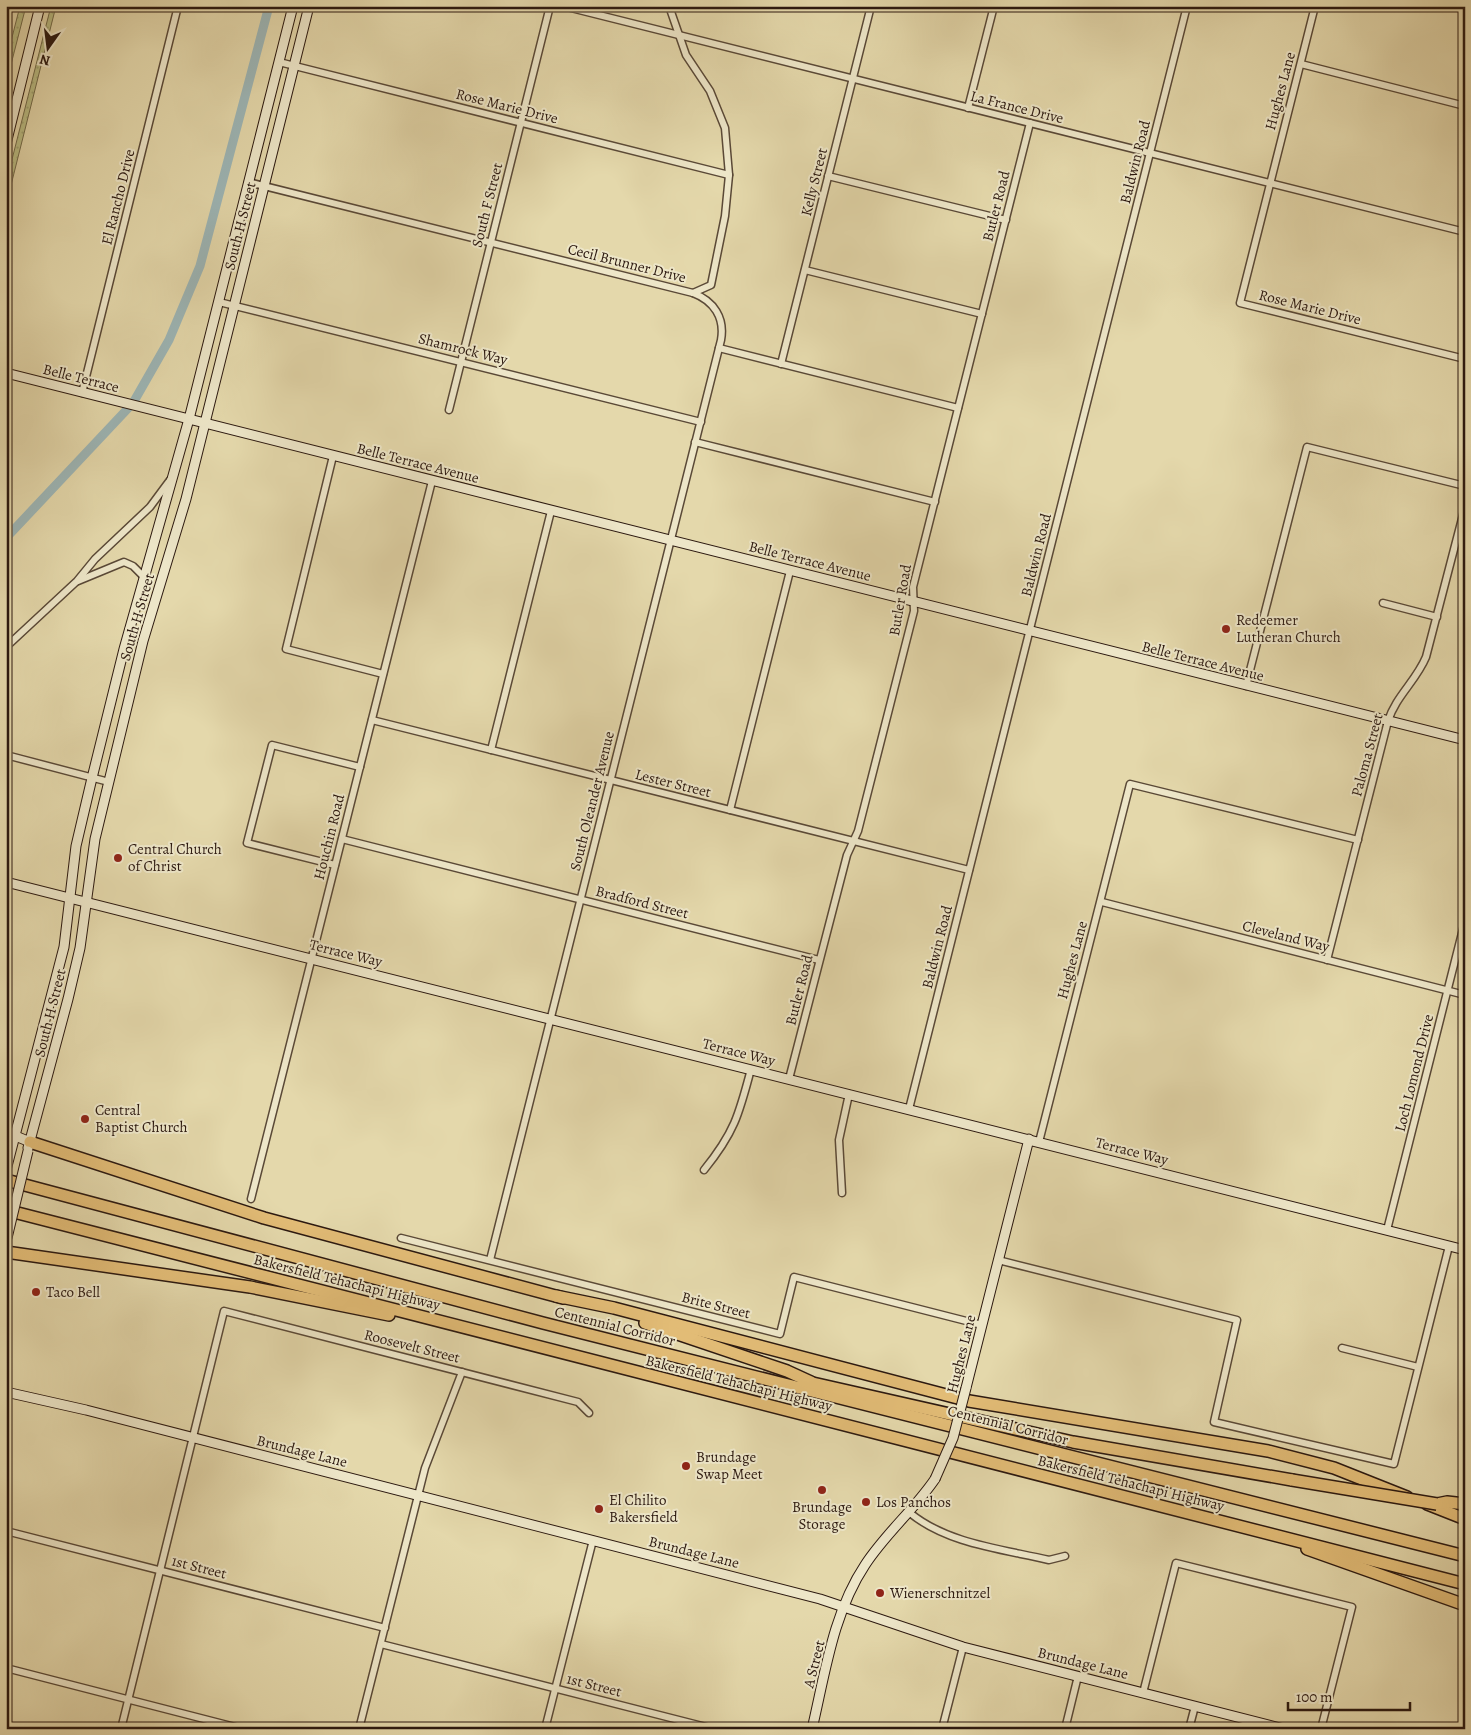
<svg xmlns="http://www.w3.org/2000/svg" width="1471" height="1735" viewBox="0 0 1471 1735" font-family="Alegreya,serif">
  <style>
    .grass { fill: url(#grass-dots); stroke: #736b4a }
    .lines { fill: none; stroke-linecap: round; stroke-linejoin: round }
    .canal { stroke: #9db6b6; stroke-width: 9 }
    .street-casing { stroke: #5a4937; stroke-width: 9 }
    .secondary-casing { stroke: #2c1910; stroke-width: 11 }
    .highway-casing { stroke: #2c1910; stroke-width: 14 }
    .street { stroke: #ede6c8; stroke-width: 6 }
    .secondary { stroke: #ede6c8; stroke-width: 9 }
    .highway { stroke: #e2bc76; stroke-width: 11 }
    .secondary-bridge-casing { stroke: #2c1910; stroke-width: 11; stroke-linecap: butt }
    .highway-bridge-casing { stroke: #2c1910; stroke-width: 14; stroke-linecap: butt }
    .secondary-bridge { stroke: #ede6c8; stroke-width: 9 }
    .highway-bridge { stroke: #e2bc76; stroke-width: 11 }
    .poi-dot { fill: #8f2418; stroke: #ede6c8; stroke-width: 2 }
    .labels { text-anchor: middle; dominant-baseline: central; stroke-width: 4; stroke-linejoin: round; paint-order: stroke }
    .street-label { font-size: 15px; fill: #2c1910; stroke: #ede6c8 }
    .poi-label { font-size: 15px; fill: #2c1910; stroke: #ede6c8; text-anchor: start }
  </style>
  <defs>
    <pattern id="grass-dots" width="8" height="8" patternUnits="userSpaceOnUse" patternTransform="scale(1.25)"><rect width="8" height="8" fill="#babd84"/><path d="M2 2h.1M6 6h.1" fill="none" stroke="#a0a271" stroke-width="1.8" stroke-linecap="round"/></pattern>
  </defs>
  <rect width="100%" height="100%" fill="#e4d8ab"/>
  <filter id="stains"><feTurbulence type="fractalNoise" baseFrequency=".004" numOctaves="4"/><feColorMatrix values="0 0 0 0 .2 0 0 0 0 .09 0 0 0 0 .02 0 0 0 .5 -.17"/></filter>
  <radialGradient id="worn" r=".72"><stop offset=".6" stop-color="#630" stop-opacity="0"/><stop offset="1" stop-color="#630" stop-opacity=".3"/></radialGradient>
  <!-- grass -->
  <g class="grass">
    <path d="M20,6H26L6,84V61Z"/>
    <path d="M51,6H56L6,205V183Z"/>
  </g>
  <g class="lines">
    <!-- canal -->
    <path class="canal" d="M6,538L133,403L169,340L200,266L269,6"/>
    <defs>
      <g id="street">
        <path d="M563,6L1465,232"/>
        <path d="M669,6L686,55L710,91L725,128L729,175L725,216L711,285L693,293"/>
        <path d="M1315,6L1240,303L1465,359"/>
        <path d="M279,62L729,175"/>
        <path d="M1301,64L1465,106"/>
        <path d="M968,108L994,6"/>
        <path d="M828,176L1006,220"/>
        <path d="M248,182L693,293C714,301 725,318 721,340L490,1260"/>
        <path d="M805,270L982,314"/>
        <path d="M219,302L701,422"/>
        <path d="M719,348L958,408"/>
        <path d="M781,364L871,6"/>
        <path d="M82,393L178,6"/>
        <path d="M449,410L550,6"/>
        <path d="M695,442L935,502"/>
        <path d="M333,456L286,649L383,674"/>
        <path d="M78,581L124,562L133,566L144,577"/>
        <path d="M1383,603L1437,617"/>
        <path d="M6,647L77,581L95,559L150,507L170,480"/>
        <path d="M1246,686L1307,447L1465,486"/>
        <path d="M372,720L969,870"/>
        <path d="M491,750L551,511"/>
        <path d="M6,755L109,782"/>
        <path d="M730,810L790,571"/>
        <path d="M342,839L819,960"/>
        <path d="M335,865L247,843L272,745L360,767"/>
        <path d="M1102,902L1465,995"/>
        <path d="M1327,960L1388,721C1396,696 1416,681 1426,657L1465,507"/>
        <path d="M789,1079L847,855L858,831L914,611L913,587L1030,123"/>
        <path d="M909,1109L1187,6"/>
        <path d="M1039,1142L1130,784L1358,840"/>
        <path d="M704,1170C734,1133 739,1115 751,1069"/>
        <path d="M842,1193L839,1140L849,1094"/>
        <path d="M251,1199L432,481"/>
        <path d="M1387,1230L1465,921"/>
        <path d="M401,1238L780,1334L794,1277L982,1325"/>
        <path d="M998,1260L1237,1320L1214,1422L1394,1464L1449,1246"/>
        <path d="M1342,1348L1418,1367"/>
        <path d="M910,1513C948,1544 1002,1549 1049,1560L1065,1556"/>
        <path d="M6,1531L385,1628"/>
        <path d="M381,1644L714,1729"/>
        <path d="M6,1668L243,1729"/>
        <path d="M1143,1693L1176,1563L1352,1607L1321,1729"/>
        <path d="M121,1729L224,1311L578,1402L589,1413"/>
        <path d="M359,1729L425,1468L462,1372"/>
        <path d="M545,1729L593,1540"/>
        <path d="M942,1729L963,1647"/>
        <path d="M1065,1729L1078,1676"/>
        <path d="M1189,1729L1195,1706"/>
      </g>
      <g id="secondary">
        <path d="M6,144L40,6"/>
        <path d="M6,373L1465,740"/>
        <path d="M6,882L1465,1250"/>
        <path d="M6,1132L30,1142"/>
        <path d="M28,1148L68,999L80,948L95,839L143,641L186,499L309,6"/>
        <path d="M6,1170L64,947L76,846L92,778L124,649L189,419L293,6"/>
        <path d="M966,1388L1029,1139"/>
        <path d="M6,1392L86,1410L820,1599L963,1647L1284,1729"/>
        <path d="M812,1729C825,1674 833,1613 865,1565C885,1534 914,1510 935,1479"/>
      </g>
      <g id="highway">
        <path d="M30,1142L264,1218L563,1298"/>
        <path d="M6,1180L543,1323L1465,1556"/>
        <path d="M6,1210L1465,1584"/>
        <path d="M6,1252L250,1287L389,1315"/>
        <path d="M556,1296L614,1308L969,1401L1268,1451L1334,1468L1407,1497"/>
        <path d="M645,1323L787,1371L811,1382"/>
        <path d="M804,1381L1073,1442L1292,1480"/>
        <path d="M1427,1504L1465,1519"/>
        <path d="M1437,1504L1447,1502L1465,1504"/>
        <path d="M1307,1549L1465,1605"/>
      </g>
    </defs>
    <!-- street casing -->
    <use href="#street" class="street-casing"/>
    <!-- secondary casing -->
    <use href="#secondary" class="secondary-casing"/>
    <!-- highway casing -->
    <use href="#highway" class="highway-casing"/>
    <!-- street -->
    <use href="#street" class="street"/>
    <!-- secondary -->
    <use href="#secondary" class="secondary"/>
    <!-- highway -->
    <use href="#highway" class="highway"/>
    <defs>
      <g id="secondary-bridge">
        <path d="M7,1238L28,1151"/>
        <path d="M935,1479L953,1438L966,1388"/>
      </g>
      <path id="highway-bridge" d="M1292,1480L1437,1504"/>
    </defs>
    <!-- secondary-bridge casing -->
    <use href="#secondary-bridge" class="secondary-bridge-casing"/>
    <!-- highway-bridge casing -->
    <use href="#highway-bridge" class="highway-bridge-casing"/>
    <!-- secondary-bridge -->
    <use href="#secondary-bridge" class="secondary-bridge"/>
    <!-- highway-bridge -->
    <use href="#highway-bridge" class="highway-bridge"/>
  </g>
  <!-- markers -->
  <g class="poi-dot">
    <circle cx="1226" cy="629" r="5"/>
    <circle cx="118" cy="858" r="5"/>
    <circle cx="85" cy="1119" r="5"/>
    <circle cx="36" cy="1292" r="5"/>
    <circle cx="686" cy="1466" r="5"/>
    <circle cx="822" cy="1490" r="5"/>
    <circle cx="866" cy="1502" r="5"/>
    <circle cx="599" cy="1509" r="5"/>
    <circle cx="880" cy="1593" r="5"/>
  </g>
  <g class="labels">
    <!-- street labels -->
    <g class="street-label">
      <text transform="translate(1280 91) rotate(-75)">Hughes Lane</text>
      <text transform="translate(507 106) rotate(14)">Rose Marie Drive</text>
      <text transform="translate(1017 107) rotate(14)">La France Drive</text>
      <text transform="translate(1135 162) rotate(-76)">Baldwin Road</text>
      <text transform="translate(814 182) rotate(-76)">Kelly Street</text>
      <text transform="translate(118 197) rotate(-76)">El Rancho Drive</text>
      <text transform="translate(487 205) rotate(-76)">South F Street</text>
      <text transform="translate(996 206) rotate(-76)">Butler Road</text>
      <text transform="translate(240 226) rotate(-76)">South H Street</text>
      <text transform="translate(627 263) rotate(14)">Cecil Brunner Drive</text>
      <text transform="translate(1310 307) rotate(14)">Rose Marie Drive</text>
      <text transform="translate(463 349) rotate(14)">Shamrock Way</text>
      <text transform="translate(81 378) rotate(14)">Belle Terrace</text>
      <text transform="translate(418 463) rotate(14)">Belle Terrace Avenue</text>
      <text transform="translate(1036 555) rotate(-76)">Baldwin Road</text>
      <text transform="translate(810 561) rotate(14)">Belle Terrace Avenue</text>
      <text transform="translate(900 600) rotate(-80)">Butler Road</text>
      <text transform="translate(137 617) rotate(-74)">South H Street</text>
      <text transform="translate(1203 661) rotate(14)">Belle Terrace Avenue</text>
      <text transform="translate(1367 755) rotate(-75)">Paloma Street</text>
      <text transform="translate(673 783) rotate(14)">Lester Street</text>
      <text transform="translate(592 801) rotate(-76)">South Oleander Avenue</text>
      <text transform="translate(329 837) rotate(-76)">Houchin Road</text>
      <text transform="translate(642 902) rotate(14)">Bradford Street</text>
      <text transform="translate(1286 936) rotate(14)">Cleveland Way</text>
      <text transform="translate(937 947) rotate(-76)">Baldwin Road</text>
      <text transform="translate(346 953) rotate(14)">Terrace Way</text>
      <text transform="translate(1072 960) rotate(-75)">Hughes Lane</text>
      <text transform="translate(799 990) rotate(-76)">Butler Road</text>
      <text transform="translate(50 1013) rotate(-76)">South H Street</text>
      <text transform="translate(739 1052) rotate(14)">Terrace Way</text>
      <text transform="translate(1414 1073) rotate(-76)">Loch Lomond Drive</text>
      <text transform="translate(1132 1151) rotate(14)">Terrace Way</text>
      <text transform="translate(347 1282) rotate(14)">Bakersfield Tehachapi Highway</text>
      <text transform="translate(716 1305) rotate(14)">Brite Street</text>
      <text transform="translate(615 1326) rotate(14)">Centennial Corridor</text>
      <text transform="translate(412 1346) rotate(14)">Roosevelt Street</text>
      <text transform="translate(961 1354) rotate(-76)">Hughes Lane</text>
      <text transform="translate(739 1383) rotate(14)">Bakersfield Tehachapi Highway</text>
      <text transform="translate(1008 1425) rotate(14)">Centennial Corridor</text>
      <text transform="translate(302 1451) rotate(14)">Brundage Lane</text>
      <text transform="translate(1131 1483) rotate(14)">Bakersfield Tehachapi Highway</text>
      <text transform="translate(694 1552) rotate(14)">Brundage Lane</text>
      <text transform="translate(199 1567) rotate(14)">1st Street</text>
      <text transform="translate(1083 1663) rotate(14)">Brundage Lane</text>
      <text transform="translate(814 1664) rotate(-76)">A Street</text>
      <text transform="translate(594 1685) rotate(14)">1st Street</text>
    </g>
    <!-- poi labels -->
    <g class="poi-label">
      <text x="1236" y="620">Redeemer<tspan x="1236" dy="17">Lutheran Church</tspan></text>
      <text x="128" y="849">Central Church<tspan x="128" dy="17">of Christ</tspan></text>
      <text x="95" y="1110">Central<tspan x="95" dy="17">Baptist Church</tspan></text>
      <text x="46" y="1292">Taco Bell</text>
      <text x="696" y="1457">Brundage<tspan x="696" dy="17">Swap Meet</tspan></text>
      <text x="609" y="1500">El Chilito<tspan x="609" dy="17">Bakersfield</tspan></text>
      <text x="876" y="1502">Los Panchos</text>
      <text x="822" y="1507" text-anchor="middle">Brundage<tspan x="822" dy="17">Storage</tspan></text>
      <text x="890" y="1593">Wienerschnitzel</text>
    </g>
  </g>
  <!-- margin -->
  <rect width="1471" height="1735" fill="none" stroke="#e4d8ab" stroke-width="25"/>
  <rect x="8" y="8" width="1456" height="1720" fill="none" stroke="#2c1910" stroke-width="2.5"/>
  <rect x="12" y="12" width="1446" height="1710" fill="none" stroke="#2c1910"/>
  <!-- north arrow -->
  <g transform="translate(48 48) rotate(194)" stroke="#ede6c8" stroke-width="4" paint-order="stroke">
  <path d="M0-4L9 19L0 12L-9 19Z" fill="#2c1910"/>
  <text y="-8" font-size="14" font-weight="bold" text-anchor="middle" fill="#2c1910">N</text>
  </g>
  <!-- scale -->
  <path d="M1288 1702v8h122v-8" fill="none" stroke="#2c1910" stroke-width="2.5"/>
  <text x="1296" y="1702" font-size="15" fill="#2c1910" stroke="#ede6c8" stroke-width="4" paint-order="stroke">100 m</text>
  <rect width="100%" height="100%" filter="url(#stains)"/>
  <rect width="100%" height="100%" fill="url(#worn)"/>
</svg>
